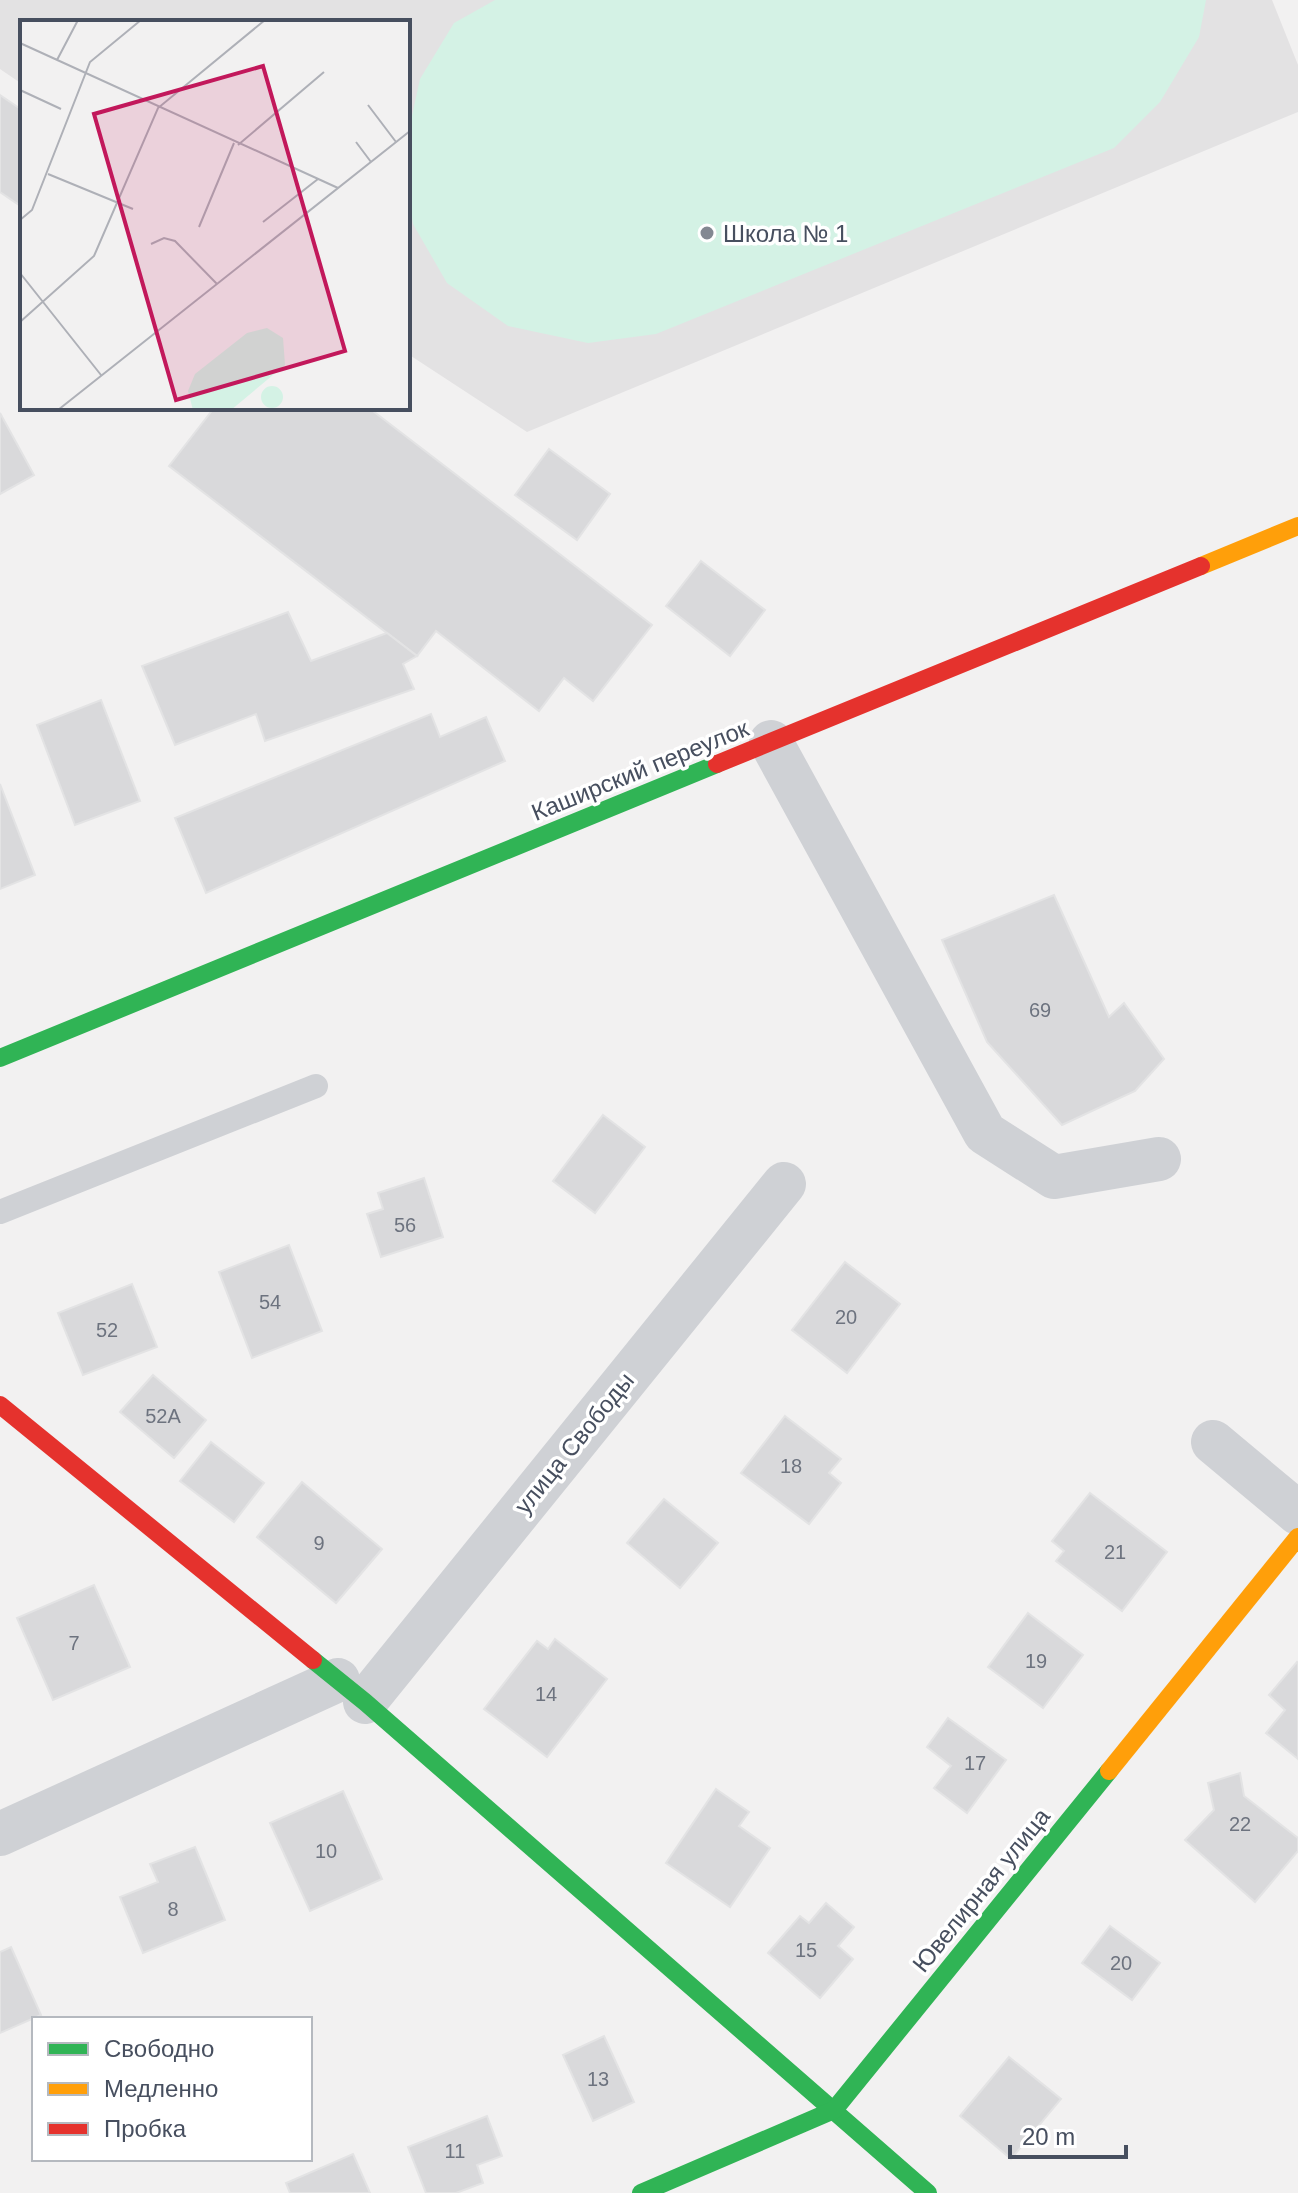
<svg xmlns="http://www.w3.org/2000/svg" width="1298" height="2193" viewBox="0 0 1298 2193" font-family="Arial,sans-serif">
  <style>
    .education { fill: #e3e2e3 }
    .green { fill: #d4f2e5 }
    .building { fill: #d9d9db; stroke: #e3e3e4; stroke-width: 2 }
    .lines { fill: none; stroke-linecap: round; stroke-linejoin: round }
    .lane { stroke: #cfd1d5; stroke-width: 24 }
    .street { stroke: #cfd1d5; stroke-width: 44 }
    .fast { stroke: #30b455; stroke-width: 18 }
    .slow { stroke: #ff9f0a; stroke-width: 18 }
    .jam { stroke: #e5322d; stroke-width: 18 }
    .poi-dot { fill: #838892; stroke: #fff; stroke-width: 3 }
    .labels { text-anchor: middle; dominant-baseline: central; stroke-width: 7; stroke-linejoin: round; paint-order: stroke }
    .number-label { font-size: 20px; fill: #6d737f }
    .poi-label { font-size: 24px; fill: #474f5f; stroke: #fff; text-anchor: start }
    .street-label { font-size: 24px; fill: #474f5f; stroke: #fff }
    .inset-road { fill: none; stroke: #aeb0b7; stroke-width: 2 }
    .view { fill: #c2185b; fill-opacity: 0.15; stroke: #c2185b; stroke-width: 4 }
    .inset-edge { fill: none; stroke: #474f5f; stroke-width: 4 }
  </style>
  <rect width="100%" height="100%" fill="#f2f1f1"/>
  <!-- education -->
  <path class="education" d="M0,0H1272L1298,65V112L527,432L408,354V22H22V84L0,69Z"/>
  <!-- green -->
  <path class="green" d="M495,0H1206L1199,37L1160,102L1114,148L656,334L588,343L508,326L447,283L413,224L408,189V134L420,79L454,23Z"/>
  <!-- building -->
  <g class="building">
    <path d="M0,95L22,110V207L0,192Z"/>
    <path d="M214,408H369L652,625L593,701L564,678L539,711L436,631L417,656L169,466Z"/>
    <path d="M0,413L34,475L0,494Z"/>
    <path d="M549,449L610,494L577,540L515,495Z"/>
    <path d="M701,561L765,610L730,656L666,606Z"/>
    <path d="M288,612L311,661L387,633L417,656L403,664L414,689L265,741L256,714L175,745L142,666Z"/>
    <path d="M101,700L140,801L75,825L37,725Z"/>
    <path d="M431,714L440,737L486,717L505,761L206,893L175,818Z"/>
    <path d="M0,784L35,875L0,889Z"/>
    <path d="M1054,895L1109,1017L1124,1003L1164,1059L1135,1091L1062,1125L987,1042L942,940Z"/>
    <path d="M603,1115L645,1147L595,1213L553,1181Z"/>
    <path d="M424,1178L443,1237L381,1257L367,1214L383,1209L378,1193Z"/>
    <path d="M289,1245L322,1331L252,1358L219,1272Z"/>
    <path d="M845,1262L900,1304L847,1373L792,1330Z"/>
    <path d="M132,1284L157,1347L83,1375L58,1313Z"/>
    <path d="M153,1375L206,1420L174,1458L120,1412Z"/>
    <path d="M785,1416L841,1459L829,1473L841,1483L809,1524L741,1473Z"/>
    <path d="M211,1442L264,1483L234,1522L180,1481Z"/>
    <path d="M302,1482L382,1549L336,1603L257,1537Z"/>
    <path d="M1090,1493L1167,1552L1122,1611L1056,1561L1064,1551L1052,1541Z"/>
    <path d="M664,1499L718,1543L680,1588L627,1543Z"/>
    <path d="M94,1585L130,1667L53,1700L17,1618Z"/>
    <path d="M1028,1613L1083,1655L1043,1708L988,1667Z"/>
    <path d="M555,1639L607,1679L547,1757L484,1709L537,1641L548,1649Z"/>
    <path d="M1297,1662L1298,1663V1759L1266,1733L1285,1710L1269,1695Z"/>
    <path d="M948,1718L1006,1760L967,1813L934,1788L951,1766L927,1747Z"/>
    <path d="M1240,1773L1244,1796L1298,1838V1851L1255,1902L1185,1840L1214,1810L1208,1783Z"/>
    <path d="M716,1789L749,1812L739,1826L770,1848L730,1907L666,1863Z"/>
    <path d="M343,1791L382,1879L310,1911L270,1823Z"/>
    <path d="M195,1847L225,1920L143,1953L120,1897L158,1882L150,1864Z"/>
    <path d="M826,1903L854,1927L838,1946L853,1959L820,1998L768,1953L800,1916L809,1923Z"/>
    <path d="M1110,1926L1160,1963L1132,2000L1082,1963Z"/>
    <path d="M11,1947L41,2015L0,2033V1952Z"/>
    <path d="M604,2036L634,2102L593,2121L563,2055Z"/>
    <path d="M1009,2057L1061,2099L1011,2159L960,2116Z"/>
    <path d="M487,2116L502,2156L477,2165L483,2183L456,2193H426L408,2147Z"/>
    <path d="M353,2154L370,2193H290L286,2183Z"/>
  </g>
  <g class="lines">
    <!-- lane -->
    <path class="lane" d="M0,1212L316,1086"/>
    <!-- street -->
    <g class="street">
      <path d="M771,742L985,1133L1054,1177L1159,1159"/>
      <path d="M1213,1442L1298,1513"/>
      <path d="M365,1702L784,1184"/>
      <path d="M0,1834L338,1680"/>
    </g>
    <!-- fast -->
    <g class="fast">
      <path d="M0,1058L717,764"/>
      <path d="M313,1660L365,1702L928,2193"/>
      <path d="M641,2193L834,2110L1109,1771"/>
    </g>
    <!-- slow -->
    <g class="slow">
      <path d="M1201,566L1298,526"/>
      <path d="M1109,1771L1298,1537"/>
    </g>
    <!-- jam -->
    <g class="jam">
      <path d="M717,764L1201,566"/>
      <path d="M0,1405L313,1660"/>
    </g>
  </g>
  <!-- markers -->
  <circle class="poi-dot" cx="707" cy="233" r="8"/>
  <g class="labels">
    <!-- number labels -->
    <g class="number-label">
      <text x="1040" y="1010">69</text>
      <text x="405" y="1225">56</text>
      <text x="270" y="1302">54</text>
      <text x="846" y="1317">20</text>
      <text x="107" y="1330">52</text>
      <text x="163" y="1416">52А</text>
      <text x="791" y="1466">18</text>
      <text x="319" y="1543">9</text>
      <text x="1115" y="1552">21</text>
      <text x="74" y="1643">7</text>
      <text x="1036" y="1661">19</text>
      <text x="546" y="1694">14</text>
      <text x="975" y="1763">17</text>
      <text x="1240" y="1824">22</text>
      <text x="326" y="1851">10</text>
      <text x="173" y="1909">8</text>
      <text x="806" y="1950">15</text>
      <text x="1121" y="1963">20</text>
      <text x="598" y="2079">13</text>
      <text x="455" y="2151">11</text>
    </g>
    <!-- poi labels -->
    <g class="poi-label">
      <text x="723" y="233">Школа № 1</text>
    </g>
    <!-- street labels -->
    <g class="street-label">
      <text transform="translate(640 770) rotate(-22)">Каширский переулок</text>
      <text transform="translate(574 1443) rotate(-51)">улица Свободы</text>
      <text transform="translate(981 1890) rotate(-51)">Ювелирная улица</text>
    </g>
  </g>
  <!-- overview -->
  <g transform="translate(20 20)">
    <rect width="390" height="390" fill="#f2f1f1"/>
    <path d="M247,308L263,318L265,345L211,390H173L168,371L175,354L227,313ZM241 377a11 11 0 1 1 22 0a11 11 0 1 1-22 0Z" fill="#d4f2e5"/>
    <path class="inset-road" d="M0,23L318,168M37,40L58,0M0,70L41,89M348,85L376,122M336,122L351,142M218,125L304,52M28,154L113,189M0,200L12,190L70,42L121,0M243,202L298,159M179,207L214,123M131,224L144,218L155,221L197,264M0,253L81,355M390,293V320M0,302L74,236L138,88L245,0M38,390L390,111"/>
    <path class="view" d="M243,46L325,331L156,380L74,94Z"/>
    <rect width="390" height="390" class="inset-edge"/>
  </g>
  <!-- legend -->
  <rect x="32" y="2017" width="280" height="144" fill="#ffffff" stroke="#b5b9bf" stroke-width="2"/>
  <rect x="48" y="2043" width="40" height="12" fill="#30b455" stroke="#b5b9bf" stroke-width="2"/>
  <text x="104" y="2057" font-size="24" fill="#474f5f">Свободно</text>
  <rect x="48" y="2083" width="40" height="12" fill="#ff9f0a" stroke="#b5b9bf" stroke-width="2"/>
  <text x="104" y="2097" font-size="24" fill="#474f5f">Медленно</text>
  <rect x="48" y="2123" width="40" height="12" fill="#e5322d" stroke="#b5b9bf" stroke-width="2"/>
  <text x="104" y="2137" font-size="24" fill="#474f5f">Пробка</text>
  <!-- scale -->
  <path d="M1010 2145v12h116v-12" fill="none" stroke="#474f5f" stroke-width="4"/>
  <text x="1022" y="2145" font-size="24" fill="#474f5f" stroke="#ffffff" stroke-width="6" paint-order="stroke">20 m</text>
</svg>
